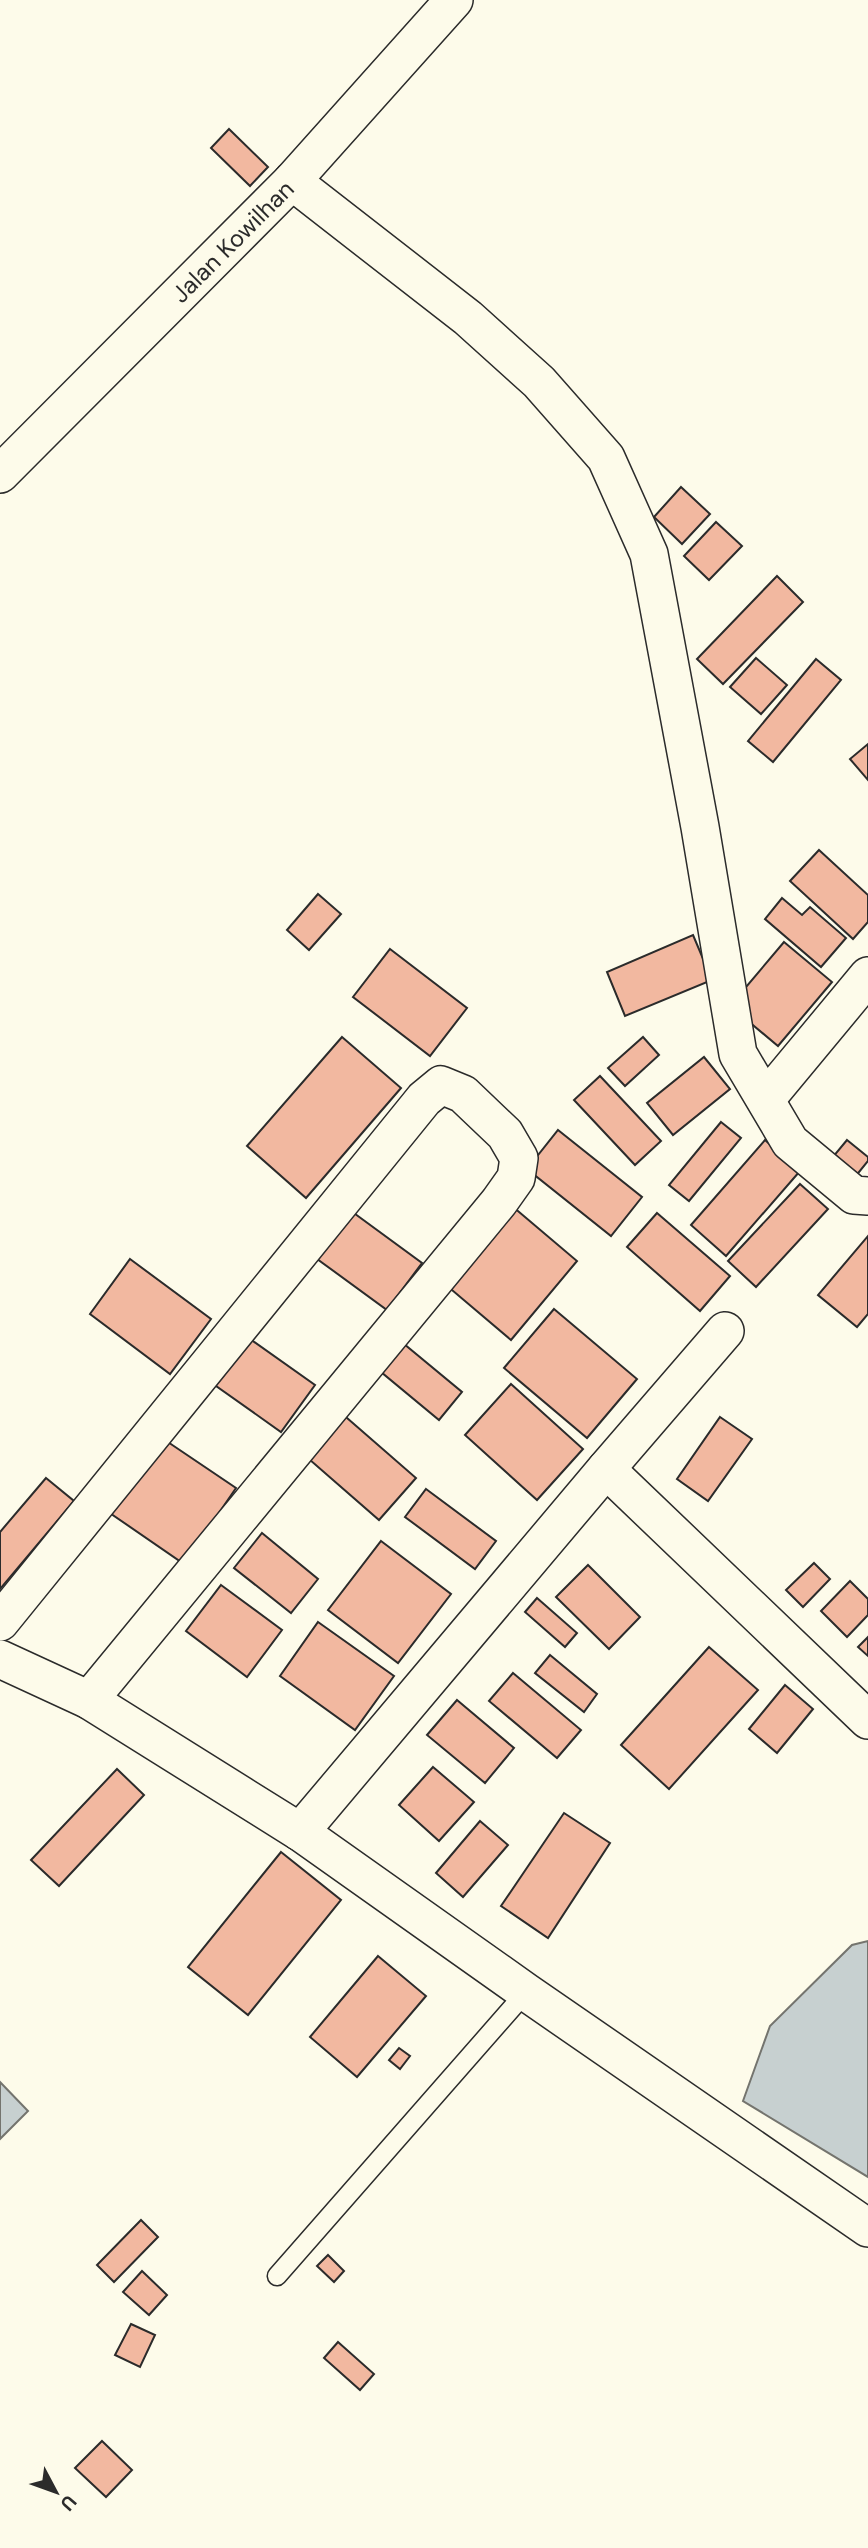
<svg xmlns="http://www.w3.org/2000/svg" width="868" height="2548" viewBox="0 0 868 2548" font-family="'DM Sans',sans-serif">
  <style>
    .water { fill: #c7d0d0; stroke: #74746e; stroke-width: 2 }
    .building { fill: #f2b8a0; stroke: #2b2b2b; stroke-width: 2 }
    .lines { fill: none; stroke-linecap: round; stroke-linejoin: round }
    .lane-casing { stroke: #2b2b2b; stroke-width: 21 }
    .street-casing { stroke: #2b2b2b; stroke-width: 40 }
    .lane { stroke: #fdfbea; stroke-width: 18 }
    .street { stroke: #fdfbea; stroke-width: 37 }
    .labels { text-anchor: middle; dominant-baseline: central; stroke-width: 5; stroke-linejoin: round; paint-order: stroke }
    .street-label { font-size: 24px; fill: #2b2b2b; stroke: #fdfbea }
  </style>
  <rect width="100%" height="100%" fill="#fdfbea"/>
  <!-- water -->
  <g class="water">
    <path d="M868,1941V2177L743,2101L770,2026L852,1945Z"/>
    <path d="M0,2082L28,2111L0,2139Z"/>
  </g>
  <!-- building -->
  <g class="building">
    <path d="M229,129L268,167L250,186L211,148Z"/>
    <path d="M681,487L710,514L682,544L654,517Z"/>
    <path d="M716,522L742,546L709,580L684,556Z"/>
    <path d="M777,576L803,602L723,684L697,659Z"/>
    <path d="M756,658L787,685L761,714L730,687Z"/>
    <path d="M816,659L841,680L773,762L748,741Z"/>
    <path d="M868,744V780L850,759Z"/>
    <path d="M819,850L868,895V922L853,939L790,881Z"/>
    <path d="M318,894L341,914L309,950L287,930Z"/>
    <path d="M782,898L802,915L810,907L846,938L821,967L765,919Z"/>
    <path d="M693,935L712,980L625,1016L607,972Z"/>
    <path d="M784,942L832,982L778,1046L730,1006Z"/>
    <path d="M390,949L467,1008L430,1056L353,997Z"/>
    <path d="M342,1037L401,1088L306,1198L247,1146Z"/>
    <path d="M643,1037L659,1055L625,1086L608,1068Z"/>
    <path d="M704,1057L730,1089L673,1135L647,1103Z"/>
    <path d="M600,1076L661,1141L635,1165L574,1100Z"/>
    <path d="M721,1122L741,1138L689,1201L669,1185Z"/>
    <path d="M558,1130L642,1197L611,1236L527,1169Z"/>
    <path d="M765,1140L800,1171L726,1256L691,1225Z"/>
    <path d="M847,1140L868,1157V1161L855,1177L832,1158Z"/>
    <path d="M800,1184L828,1209L756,1287L728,1261Z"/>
    <path d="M512,1206L577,1261L511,1340L446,1285Z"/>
    <path d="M347,1208L422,1263L387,1310L313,1256Z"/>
    <path d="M657,1213L730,1276L700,1311L627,1247Z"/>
    <path d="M868,1236V1314L857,1327L818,1295Z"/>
    <path d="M130,1259L211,1319L170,1374L90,1314Z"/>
    <path d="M554,1309L637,1379L587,1438L504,1368Z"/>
    <path d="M243,1334L315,1385L281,1432L209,1381Z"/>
    <path d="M392,1334L462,1392L439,1420L369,1362Z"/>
    <path d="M511,1384L583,1449L537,1500L465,1435Z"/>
    <path d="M339,1411L416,1478L379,1520L302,1453Z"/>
    <path d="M720,1417L752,1439L708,1501L677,1479Z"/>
    <path d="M156,1434L236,1488L184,1564L104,1509Z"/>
    <path d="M46,1478L74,1501L0,1589V1532Z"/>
    <path d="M426,1489L496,1541L475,1569L405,1517Z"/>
    <path d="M262,1533L318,1579L291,1613L234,1568Z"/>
    <path d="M381,1541L451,1594L398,1663L328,1610Z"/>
    <path d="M814,1563L830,1579L803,1607L786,1590Z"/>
    <path d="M588,1565L640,1617L609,1649L556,1597Z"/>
    <path d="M850,1581L868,1599V1615L847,1637L821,1611Z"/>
    <path d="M221,1585L282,1630L247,1677L186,1631Z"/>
    <path d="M537,1598L577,1633L565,1647L525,1612Z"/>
    <path d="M318,1622L394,1676L355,1730L280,1676Z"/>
    <path d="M868,1637V1656L858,1647Z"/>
    <path d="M709,1647L758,1690L669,1789L621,1745Z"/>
    <path d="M550,1655L597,1694L584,1712L535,1673Z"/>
    <path d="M513,1673L581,1730L557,1758L489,1701Z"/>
    <path d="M785,1685L813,1709L777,1753L749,1729Z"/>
    <path d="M457,1700L514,1748L485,1783L427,1735Z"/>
    <path d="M433,1767L474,1802L439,1841L399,1805Z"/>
    <path d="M117,1769L144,1795L59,1886L31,1860Z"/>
    <path d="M564,1813L610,1843L548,1938L501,1906Z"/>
    <path d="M480,1821L508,1845L463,1897L436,1873Z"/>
    <path d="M281,1852L341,1900L248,2015L188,1967Z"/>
    <path d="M378,1956L426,1996L357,2077L310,2037Z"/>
    <path d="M399,2048L410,2056L400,2069L389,2060Z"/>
    <path d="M141,2220L158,2237L114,2282L97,2265Z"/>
    <path d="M328,2255L344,2271L334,2282L317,2266Z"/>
    <path d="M142,2271L167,2295L149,2315L123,2292Z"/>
    <path d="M131,2324L155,2335L140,2367L115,2355Z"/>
    <path d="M338,2342L374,2374L360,2390L324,2358Z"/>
    <path d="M102,2441L132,2470L106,2497L75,2468Z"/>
  </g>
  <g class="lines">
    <defs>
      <path id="lane" d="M277,2276L526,1992"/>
      <g id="street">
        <path d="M292,181L468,318L539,382L606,458L649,554L700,827L738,1054L790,1142L854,1195L868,1196"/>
        <path id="s1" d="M0,474L292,181L454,0"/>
        <path d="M766,1099L868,976"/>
        <path d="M606,1469L868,1720"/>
        <path d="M0,1622L424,1099L441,1085L463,1094L505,1134L519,1158L516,1178L499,1202L89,1700"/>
        <path d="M0,1659L89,1700L300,1832L526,1992L868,2228"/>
        <path d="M300,1832L606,1469L725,1331"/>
      </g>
    </defs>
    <!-- lane casing -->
    <use href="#lane" class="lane-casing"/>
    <!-- street casing -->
    <use href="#street" class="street-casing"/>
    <!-- lane -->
    <use href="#lane" class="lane"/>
    <!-- street -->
    <use href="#street" class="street"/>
  </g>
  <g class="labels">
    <!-- street labels -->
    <g class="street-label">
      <text stroke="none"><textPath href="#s1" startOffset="329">Jalan Kowilhan</textPath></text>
    </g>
  </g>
  <!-- north arrow -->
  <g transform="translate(56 2492) rotate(131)" stroke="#fdfbea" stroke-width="5" paint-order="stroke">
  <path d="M0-5L12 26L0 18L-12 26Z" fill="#2b2b2b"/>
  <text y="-10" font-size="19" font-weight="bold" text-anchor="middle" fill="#2b2b2b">U</text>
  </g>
</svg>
